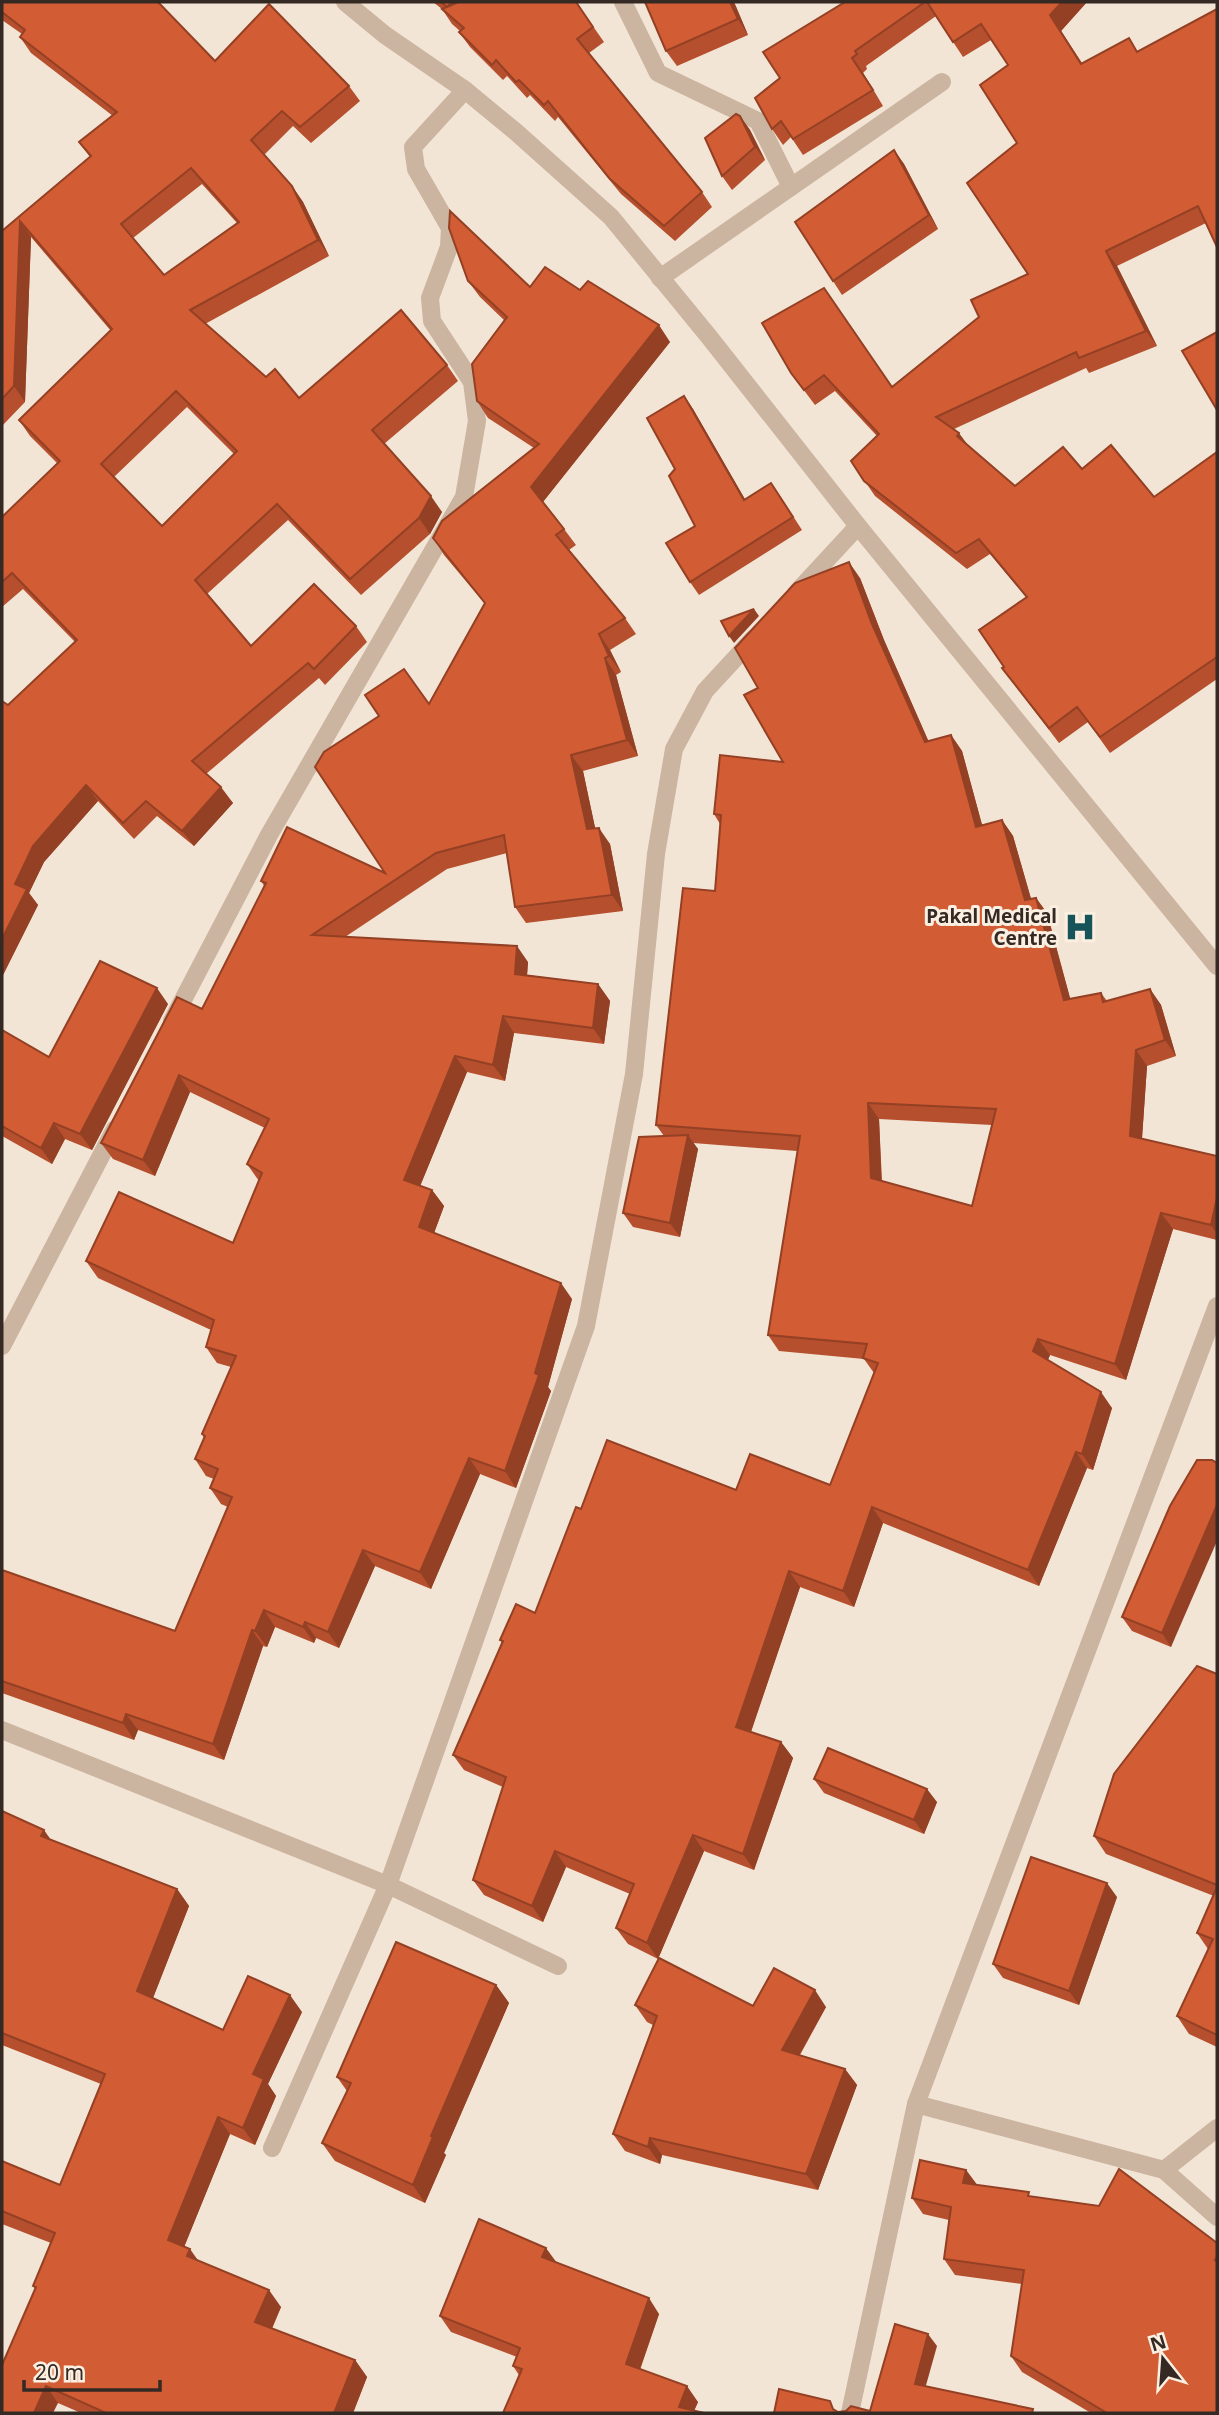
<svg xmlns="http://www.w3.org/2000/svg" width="1219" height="2415" viewBox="0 0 1219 2415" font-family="'Noto Sans',sans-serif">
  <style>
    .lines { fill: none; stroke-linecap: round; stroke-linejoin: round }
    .minor { stroke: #cbb4a0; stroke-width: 18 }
    .wall { fill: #b54f2d; fill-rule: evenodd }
    .shaded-wall { fill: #934024 }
    .building { fill: #d25c34; stroke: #934024; stroke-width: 2; fill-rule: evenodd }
    .labels { text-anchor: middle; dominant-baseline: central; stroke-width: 6; stroke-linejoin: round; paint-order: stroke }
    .poi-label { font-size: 19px; font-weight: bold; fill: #352924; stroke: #fbefe1; text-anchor: end }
  </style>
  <rect width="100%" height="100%" fill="#f3e5d5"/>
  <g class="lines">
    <!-- minor -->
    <g class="minor">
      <path d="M345,2L385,35L465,90L516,132L611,217L710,338L858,526L1217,966"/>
      <path d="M623,2L658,73L758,121L791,187"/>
      <path d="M660,278L942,82"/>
      <path d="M796,593L858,526"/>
      <path d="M172,1021L269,835L464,497L477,421L472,382L432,321L430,298L449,247L450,228L416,169L413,147L465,90"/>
      <path d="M2,1346L115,1129"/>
      <path d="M2,1730L388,1885L558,1966"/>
      <path d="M916,2104L1164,2170L1217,2217"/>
      <path d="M272,2148L388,1885L586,1326L634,1074L656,854L674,749L705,691L753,639"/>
      <path d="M1164,2170L1217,2128"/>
      <path d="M850,2413L916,2104L1217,1306"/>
    </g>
  </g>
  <!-- wall -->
  <g class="wall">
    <path d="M2,2L215,61L349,86L360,101L311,143L293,126L264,155L292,186L303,202L329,256L205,324L266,377L299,398L447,365L458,381L384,444L442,512L430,534L361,595L288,520L207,594L251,646L356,626L367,642L325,685L319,678L206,774L233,803L194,846L157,816L134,839L98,801L44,862L29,893L38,905L2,977L8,705L75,642L23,589L2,607V514L3,516L57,463L30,436L19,420L111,331L31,237L25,402L2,426V231L90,157L79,142L113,116L31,53L20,37L22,34L2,20ZM202,184L237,223L164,275L133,238ZM187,407L234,454L162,526L114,477Z"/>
    <path d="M433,2H576L604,42L589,53L702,192L712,207L675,241L621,194L558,117L555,121L530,95L527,98L507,76L503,80L470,47L459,32L460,31L452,24L442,9Z"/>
    <path d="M645,2H734L748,35L677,66L666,51Z"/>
    <path d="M845,2H1087L1061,31L1082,63L1129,38L1206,223L1117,266L1157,346L1089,373L1086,368L954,429L968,446L1015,486L1082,469L1154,497L1217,452V679L1110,753L1088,722L1059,743L1002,668L1004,667L1026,597L990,554L967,569L875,496L851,461L877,436L835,391L815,405L791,373L762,323L893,387L979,317L1028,274L1017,143L1008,65L991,40L963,57L936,16L866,66L867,69L863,73L883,106L803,155L791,137L783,145L772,129L780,78Z"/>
    <path d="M740,116L750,130L765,160L732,190L722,176Z"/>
    <path d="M894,150L904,164L938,229L842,295L833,281Z"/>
    <path d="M468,281L580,290L670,342L543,502L564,529L576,545L569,550L625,618L636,634L610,650L621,672L616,675L638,756L583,771L595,828L610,844L623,911L526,923L515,907L507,853L447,869L345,937L528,962L527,975L598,984L610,1001L604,1044L514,1033L505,1081L467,1072L420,1186L432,1190L444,1206L434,1233L572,1299L548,1387L551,1391L516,1488L480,1474L431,1589L375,1566L339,1648L316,1638L314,1643L275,1627L267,1647L263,1646L224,1760L138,1730L134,1740L2,1693V1570L175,1631L228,1507L221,1504L210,1488L214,1479L206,1476L195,1459L204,1438L202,1434L231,1367L217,1363L206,1347L211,1330L98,1278L86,1261L233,1243L259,1181L247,1164L265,1128L190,1092L155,1176L113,1159L101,1143L202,1009L265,887L261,881L385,873L429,704L485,604L444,555L433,538L534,448L488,418L477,401L504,320L480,297Z"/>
    <path d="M684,396L693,409L745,500L780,496L802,530L699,595L690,582L695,526L675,469Z"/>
    <path d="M860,578L884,640L928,741L951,735L962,751L982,825L1002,820L1013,836L1031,899L1036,898L1047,913L1070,999L1101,993L1107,1001L1150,989L1161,1005L1176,1056L1147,1066L1142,1139L1217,1156V1240L1173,1229L1126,1380L1050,1355L1048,1360L1112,1408L1093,1470L1087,1468L1039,1586L883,1523L854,1607L800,1587L751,1732L781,1742L793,1758L754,1870L704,1851L658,1959L628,1944L616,1928L630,1894L566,1867L543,1922L484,1895L473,1880L503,1787L464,1770L453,1755L502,1643L500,1640L535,1613L581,1509L736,1490L830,1485L874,1373L864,1359L779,1351L768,1335L797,1151L693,1143L698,1149L680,1237L633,1227L623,1213L664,1136L656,1125L715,891L720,824L714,814L783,762L758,688ZM879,1119L992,1125L972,1206L882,1181Z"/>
    <path d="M168,1004L92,1150L65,1139L52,1164L2,1136V1030L49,1057Z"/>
    <path d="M1217,1463L1171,1647L1132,1631L1122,1617Z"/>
    <path d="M1217,1674V2047L1189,2034L1177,2016L1208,1949L1197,1933L1214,1896L1106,1854L1094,1836Z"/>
    <path d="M814,1779L937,1802L924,1834L824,1793Z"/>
    <path d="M2,1811L50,1839L177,1889L189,1906L153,1998L223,2030L302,2012L268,2084L276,2096L255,2145L230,2134L184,2247L198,2261L281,2307L272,2329L355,2360L367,2377L353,2413H81L58,2403L2,2413L35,2289L33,2286L51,2243L2,2224V2161L60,2185L101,2084L2,2045Z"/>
    <path d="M1117,1897L1079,2005L1003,1978L993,1964Z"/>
    <path d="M496,1985L509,2003L444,2153L446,2155L425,2203L335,2161L322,2143L347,2091L337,2077Z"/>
    <path d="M635,2005L826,2007L800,2055L845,2069L857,2085L818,2190L662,2155L660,2164L625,2151L613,2134L653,2025L647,2022Z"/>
    <path d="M966,2170L977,2185L1033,2197L1217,2413H1091L1022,2372L1011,2356L1022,2284L955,2275L944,2259L949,2220L923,2214L912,2198Z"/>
    <path d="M557,2263L659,2314L640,2370L698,2402L694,2411L519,2375L513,2366L517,2357L451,2332L440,2316Z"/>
  </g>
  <!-- shaded-wall -->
  <g class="shaded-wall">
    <path d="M730,2H734L748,35L738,19Z"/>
    <path d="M1062,2H1087L1061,31L1092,79L1050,15Z"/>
    <path d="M852,58L863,73L883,106L873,90Z"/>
    <path d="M740,116L750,130L765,160L755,147Z"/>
    <path d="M894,150L904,164L938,229L929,215Z"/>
    <path d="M292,186L303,202L329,256L318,240Z"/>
    <path d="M20,221L31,237L25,402L14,386Z"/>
    <path d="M1106,251L1117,266L1157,346L1146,331Z"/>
    <path d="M659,325L670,342L542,503L531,487Z"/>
    <path d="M684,396L693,409L753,513L744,500Z"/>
    <path d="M959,433L970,448L957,436Z"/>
    <path d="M431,496L442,512L430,534L419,518Z"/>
    <path d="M849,562L860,578L884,640L936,758L925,742L872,624Z"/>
    <path d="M754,609L759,616L734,643L729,636Z"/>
    <path d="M599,634L610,650L621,672L609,656Z"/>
    <path d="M605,658L616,675L638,756L627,740Z"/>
    <path d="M951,735L962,751L987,843L976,827Z"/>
    <path d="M571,755L583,771L599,846L587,829Z"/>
    <path d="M86,785L98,801L44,862L29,893L38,905L2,977V939L15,884L33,846Z"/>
    <path d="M221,787L233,803L194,846L182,831Z"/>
    <path d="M1002,820L1013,836L1036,916L1025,900Z"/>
    <path d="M599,828L610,844L623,911L612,895Z"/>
    <path d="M1036,898L1047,913L1075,1016L1064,1000Z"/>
    <path d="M517,946L528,962L526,990L515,974Z"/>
    <path d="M598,984L610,1001L604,1044L593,1028Z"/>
    <path d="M157,988L168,1004L92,1150L80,1134Z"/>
    <path d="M1150,989L1161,1005L1176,1056L1165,1040Z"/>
    <path d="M503,1016L514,1033L505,1081L493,1065Z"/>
    <path d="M1136,1050L1147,1066L1141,1152L1130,1136Z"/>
    <path d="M455,1056L467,1072L416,1196L404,1180Z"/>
    <path d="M179,1075L190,1092L155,1176L143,1160Z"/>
    <path d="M868,1103L879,1119L882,1194L871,1178Z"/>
    <path d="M54,1123L65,1139L52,1164L41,1148Z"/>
    <path d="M688,1135L698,1149L680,1237L670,1223Z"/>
    <path d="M432,1190L444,1206L430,1244L419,1227Z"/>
    <path d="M1217,1198V1234L1211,1225Z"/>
    <path d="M1161,1213L1173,1229L1126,1380L1115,1364Z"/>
    <path d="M561,1283L572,1299L548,1387L551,1391L516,1488L505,1471L535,1373Z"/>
    <path d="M1038,1339L1050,1355L1044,1367L1033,1351Z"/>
    <path d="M1101,1392L1112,1408L1093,1470L1082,1454Z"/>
    <path d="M1076,1452L1087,1468L1039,1586L1028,1570Z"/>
    <path d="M469,1458L480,1474L431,1589L420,1572Z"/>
    <path d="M1217,1505V1541L1171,1647L1162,1633Z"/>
    <path d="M872,1507L883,1523L854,1607L843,1591Z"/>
    <path d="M363,1550L375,1566L339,1648L328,1632Z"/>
    <path d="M789,1571L800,1587L747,1743L736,1727Z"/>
    <path d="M264,1610L275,1627L267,1647L255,1631Z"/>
    <path d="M305,1622L316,1638L314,1643L303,1627Z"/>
    <path d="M252,1630L263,1646L224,1760L213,1744Z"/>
    <path d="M126,1714L138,1730L134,1740L123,1723Z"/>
    <path d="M781,1742L793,1758L754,1870L743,1854Z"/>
    <path d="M927,1789L937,1802L924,1834L914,1820Z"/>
    <path d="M44,1830L56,1847L41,1836Z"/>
    <path d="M693,1835L704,1851L658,1959L647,1943Z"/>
    <path d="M555,1851L566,1867L543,1922L532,1906Z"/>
    <path d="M1107,1883L1117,1897L1079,2005L1069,1991Z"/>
    <path d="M177,1889L189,1906L149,2008L137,1991Z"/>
    <path d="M496,1985L509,2003L444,2153L446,2155L425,2203L413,2185L431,2136Z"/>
    <path d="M815,1990L826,2007L793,2066L782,2050Z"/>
    <path d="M290,1995L302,2012L268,2084L276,2096L255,2145L243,2128L253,2074Z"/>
    <path d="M845,2069L857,2085L818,2190L806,2174Z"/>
    <path d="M218,2117L230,2134L180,2257L168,2240Z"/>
    <path d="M650,2138L662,2155L660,2164L648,2147Z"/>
    <path d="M966,2170L978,2186L963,2183Z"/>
    <path d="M546,2248L557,2263L542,2257Z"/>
    <path d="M190,2249L202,2266L187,2256Z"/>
    <path d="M269,2290L281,2307L267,2339L255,2322Z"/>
    <path d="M649,2298L659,2314L636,2380L626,2364Z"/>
    <path d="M928,2334L937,2346L923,2396L915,2384Z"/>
    <path d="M355,2360L367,2377L353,2413H334Z"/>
    <path d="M46,2386L58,2403L53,2413H34Z"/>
    <path d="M687,2386L698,2402L693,2413L679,2407Z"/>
  </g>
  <!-- building -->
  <g class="building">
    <path d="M2,2H158L215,61L269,4L349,86L300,127L282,111L251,140L292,186L318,240L190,310L266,377L275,369L299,398L401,310L447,365L372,430L431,496L419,518L350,579L277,504L195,580L251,646L314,584L356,626L314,669L308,663L192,761L221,787L182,831L146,801L123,823L86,785L33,846L15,884L27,889L2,939V701L8,705L77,640L12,573L2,582V514L3,516L60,461L19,420L112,329L20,221L14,386L2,399V231L91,156L79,142L117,112L20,37L25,30L2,12ZM191,168L239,222L164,275L121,224ZM176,391L237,451L162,526L101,464Z"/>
    <path d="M441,2H452L447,7L458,2H576L593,27L577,39L702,192L664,226L610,179L548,101L544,105L519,80L516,82L496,60L492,65L459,32L464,28L442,9L447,7Z"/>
    <path d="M645,2H730L738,19L666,51Z"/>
    <path d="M845,2H925L855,51L857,54L852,58L873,90L793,139L781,121L772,129L755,98L780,78L763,52Z"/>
    <path d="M927,2H1062L1050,15L1081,64L1129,38L1137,52L1217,9V247L1198,206L1106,251L1146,331L1079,358L1076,352L936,417L959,433L957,436L1015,486L1063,447L1082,469L1111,445L1154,497L1217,452V657L1100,737L1077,707L1049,728L1002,668L1004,667L979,630L1027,597L979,539L956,553L864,481L851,461L879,434L824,375L804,390L791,373L762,323L824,288L892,387L979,317L971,300L1028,274L967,183L1017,143L980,85L1008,65L981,24L953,42Z"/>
    <path d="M736,114L740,116L755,147L722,176L705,138Z"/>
    <path d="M894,150L929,215L833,281L795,222Z"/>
    <path d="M450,211L530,287L545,267L580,290L588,281L659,325L531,487L564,529L556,535L625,618L599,634L609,656L605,658L627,740L571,755L587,829L599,828L612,895L515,907L504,835L436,853L312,935L517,946L515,974L598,984L593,1028L503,1016L493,1065L455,1056L404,1180L432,1190L419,1227L561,1283L535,1373L539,1375L505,1471L469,1458L420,1572L363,1550L328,1632L305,1622L303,1627L264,1610L255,1631L252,1630L213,1744L126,1714L123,1723L2,1681V1570L175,1631L232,1497L210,1488L218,1469L195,1459L205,1436L202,1434L236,1356L206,1347L214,1320L86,1261L119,1192L233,1243L262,1173L247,1164L269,1119L179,1075L143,1160L101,1143L177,997L202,1009L266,883L261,881L287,827L385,873L315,767L324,752L379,716L365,695L404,669L429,704L485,603L433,538L442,521L539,444L477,401L472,364L507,317L468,281L449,228Z"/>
    <path d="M1217,332V410L1182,351Z"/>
    <path d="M684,396L744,500L771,483L793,517L690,582L666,543L695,526L669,476L675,469L647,418Z"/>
    <path d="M849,562L872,624L925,742L951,735L976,827L1002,820L1025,900L1036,898L1064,1000L1101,993L1103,1002L1150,989L1165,1040L1136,1050L1130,1136L1217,1156V1198L1211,1225L1161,1213L1115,1364L1038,1339L1033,1351L1101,1392L1082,1454L1076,1452L1028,1570L872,1507L843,1591L789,1571L736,1727L781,1742L743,1854L693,1835L647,1943L616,1928L634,1884L555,1851L532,1906L473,1880L506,1777L453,1755L503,1641L500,1640L516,1604L535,1613L576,1507L581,1509L607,1440L736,1490L750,1454L830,1485L878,1363L863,1358L867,1344L768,1335L800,1136L656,1125L683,888L715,891L721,815L714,814L720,755L783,762L744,695L758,688L735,648L795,583ZM868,1103L996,1109L972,1206L871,1178Z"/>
    <path d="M754,609L729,636L721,621Z"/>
    <path d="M100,961L157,988L80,1134L54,1123L41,1148L2,1126V1030L49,1057Z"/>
    <path d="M688,1135L670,1223L623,1213L639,1137Z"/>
    <path d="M1197,1460H1212L1217,1463V1505L1162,1633L1122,1617L1170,1506Z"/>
    <path d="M1197,1666L1217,1674V1885L1094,1836L1114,1774Z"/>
    <path d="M828,1748L927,1789L914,1820L814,1779Z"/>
    <path d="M2,1811L44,1830L41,1836L177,1889L137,1991L223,2030L248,1976L290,1995L253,2074L264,2079L243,2128L218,2117L168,2240L190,2249L187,2256L269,2290L255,2322L355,2360L334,2413H106L46,2386L34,2413H2V2365L36,2287L33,2286L55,2233L2,2211V2161L60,2185L105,2074L2,2033Z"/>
    <path d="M1031,1857L1107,1883L1069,1991L993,1964Z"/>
    <path d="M1217,1887V2035L1177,2016L1213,1939L1197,1933Z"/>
    <path d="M396,1942L496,1985L431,2136L433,2137L413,2185L322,2143L351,2083L337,2077Z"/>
    <path d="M659,1958L753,2006L774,1968L815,1990L782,2050L845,2069L806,2174L650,2138L648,2147L613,2134L657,2016L635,2005Z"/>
    <path d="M920,2160L966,2170L963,2183L1029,2192L1028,2196L1099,2206L1119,2169L1217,2243V2257L1215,2260L1217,2261V2413H1107L1011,2356L1024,2270L944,2259L951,2207L912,2198Z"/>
    <path d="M479,2219L546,2248L542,2257L649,2298L626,2364L687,2386L679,2407L704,2413H503L522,2369L513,2366L520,2348L440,2316Z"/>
    <path d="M895,2324L928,2334L915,2384L1033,2409L1032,2413H774L779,2389L830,2401L833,2409L838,2412L846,2411L851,2406L870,2411Z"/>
  </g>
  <!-- icons -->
  <defs>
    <symbol id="hospital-bare" viewBox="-9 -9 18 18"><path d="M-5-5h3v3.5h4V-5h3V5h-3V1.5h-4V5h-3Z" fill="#165459" stroke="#fbefe1" stroke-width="2.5" paint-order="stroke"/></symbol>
  </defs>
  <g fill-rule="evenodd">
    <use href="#hospital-bare" x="1058" y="905" width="44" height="44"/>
  </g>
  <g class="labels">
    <!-- poi labels -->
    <g class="poi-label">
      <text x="1057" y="916">Pakal Medical<tspan x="1057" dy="22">Centre</tspan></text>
    </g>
  </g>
  <!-- border -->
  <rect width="1219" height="2415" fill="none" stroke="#352924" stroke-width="7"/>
  <!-- north arrow -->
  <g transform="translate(1163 2359) rotate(343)" stroke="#fbefe1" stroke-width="5" paint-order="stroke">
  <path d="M0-5L12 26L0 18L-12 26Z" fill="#352924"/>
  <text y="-10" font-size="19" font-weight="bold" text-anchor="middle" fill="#352924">N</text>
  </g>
  <!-- scale -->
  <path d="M24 2380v10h136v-10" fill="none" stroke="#352924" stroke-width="3.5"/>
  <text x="35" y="2380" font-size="21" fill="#352924" stroke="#fbefe1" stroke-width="5" paint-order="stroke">20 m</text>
</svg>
